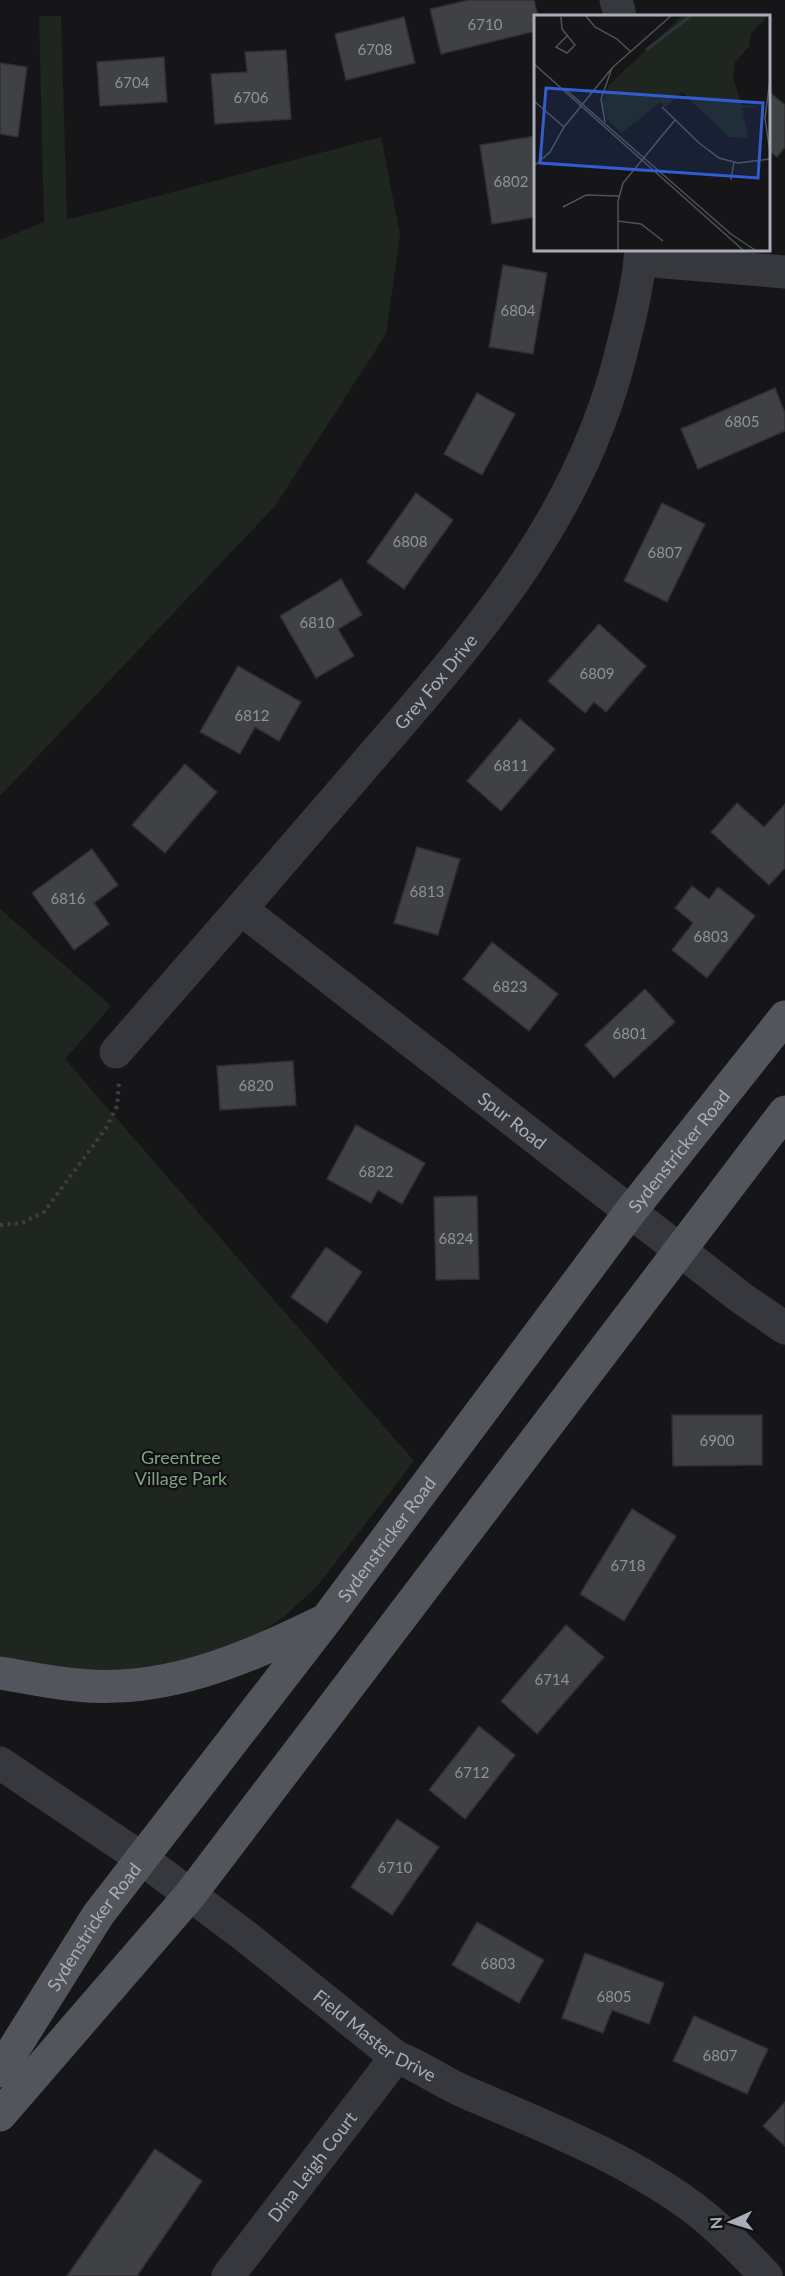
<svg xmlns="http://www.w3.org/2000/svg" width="785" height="2276" viewBox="0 0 785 2276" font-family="Lato,sans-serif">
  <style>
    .green { fill: #1e261f }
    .building { fill: #404145; stroke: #303034; stroke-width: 1.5 }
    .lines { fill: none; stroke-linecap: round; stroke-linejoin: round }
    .path { stroke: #3d3f44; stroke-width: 4; stroke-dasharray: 3 4.5; stroke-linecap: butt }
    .minor { stroke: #37383d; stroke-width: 33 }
    .major { stroke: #53555c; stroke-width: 33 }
    .labels { text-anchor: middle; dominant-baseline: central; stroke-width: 4.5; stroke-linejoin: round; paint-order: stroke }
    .number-label { font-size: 15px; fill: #8e929b }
    .street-label { font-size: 18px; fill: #a8adb8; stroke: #111113 }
    .park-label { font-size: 18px; fill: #7fa381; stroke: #111113 }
    .inset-river { fill: none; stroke: #2c353c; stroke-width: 3 }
    .inset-road { fill: none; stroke: #505258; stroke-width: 1.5 }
    .view { fill: #325cd3; fill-opacity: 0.15; stroke: #325cd3; stroke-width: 3 }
    .inset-edge { fill: none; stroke: #a8adb8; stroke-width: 3 }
  </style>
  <rect width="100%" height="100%" fill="#161618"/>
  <!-- green -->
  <g class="green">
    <path d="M39,16H61L67,220L381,137L400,235L386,334L275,506L0,796V240L44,222Z"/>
    <path d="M0,909L111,1006L65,1059L414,1461L319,1584L286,1615L250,1640L165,1671L62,1673L0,1657Z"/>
  </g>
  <!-- building -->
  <g class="building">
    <path d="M469,0H534L538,16L536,31L441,54L430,9Z"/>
    <path d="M404,17L415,63L346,80L335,34Z"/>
    <path d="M286,50L291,119L215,124L211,74L247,72L245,52Z"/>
    <path d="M164,57L167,102L100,106L97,62Z"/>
    <path d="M0,63L27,67L18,137L0,134Z"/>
    <path d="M768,91L785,105V147L777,157L768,150Z"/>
    <path d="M536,136V217L492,224L480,145Z"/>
    <path d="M503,265L547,273L533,354L489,347Z"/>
    <path d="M775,388L785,413V431L698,469L681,429Z"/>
    <path d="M477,393L515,414L482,475L444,454Z"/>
    <path d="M416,493L453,520L404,589L367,562Z"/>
    <path d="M662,503L705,524L667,602L624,581Z"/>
    <path d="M341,579L362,615L338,629L354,656L316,678L280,616Z"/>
    <path d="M599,624L646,666L606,712L594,702L585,713L548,681Z"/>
    <path d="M238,666L301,702L279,741L255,727L240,754L200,732Z"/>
    <path d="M520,719L555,749L501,811L467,781Z"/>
    <path d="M185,764L217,792L165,853L132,825Z"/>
    <path d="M737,803L764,827L785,804V868L769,885L711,832Z"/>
    <path d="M417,847L460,859L438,935L394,923Z"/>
    <path d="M92,849L118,885L94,903L109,924L74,950L32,893Z"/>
    <path d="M692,886L709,899L718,887L755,916L707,978L672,950L693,923L675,908Z"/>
    <path d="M492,942L558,994L529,1031L463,979Z"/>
    <path d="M645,989L675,1022L614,1078L585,1045Z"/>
    <path d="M293,1061L296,1105L220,1110L217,1066Z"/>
    <path d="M356,1125L425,1163L402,1204L378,1190L371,1203L327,1179Z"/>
    <path d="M477,1196L479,1279L436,1280L434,1197Z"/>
    <path d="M326,1247L362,1272L327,1323L291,1297Z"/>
    <path d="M672,1415H762V1465L673,1466Z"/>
    <path d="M632,1509L676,1536L624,1621L580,1594Z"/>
    <path d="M566,1625L604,1657L537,1734L501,1701Z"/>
    <path d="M479,1726L515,1755L465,1819L429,1790Z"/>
    <path d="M397,1819L439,1847L392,1915L351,1887Z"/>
    <path d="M477,1922L544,1960L519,2003L452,1965Z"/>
    <path d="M585,1953L664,1983L649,2024L612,2010L603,2033L562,2018Z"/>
    <path d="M694,2016L768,2049L747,2094L673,2061Z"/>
    <path d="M785,2102V2146L763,2126Z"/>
    <path d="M155,2149L202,2181L137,2276H67Z"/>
  </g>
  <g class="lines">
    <!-- path -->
    <path class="path" d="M0,1225L22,1223L44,1212L106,1128L117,1106L119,1082"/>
    <!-- minor -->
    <g class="minor">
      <path d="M616,0L620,16"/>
      <path d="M640,260L785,272"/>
      <path id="s1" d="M241,909L740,1297L785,1328"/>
      <path id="s2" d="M116,1052C195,962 273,872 351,781C469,643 582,524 624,341C632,310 639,280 641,249"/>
      <path id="s3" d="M0,1763L141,1858L245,1936L396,2057C421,2066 441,2082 465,2092C546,2127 630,2159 700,2213C724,2232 745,2254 766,2276"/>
      <path id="s4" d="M228,2276L396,2057"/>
    </g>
    <!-- major -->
    <g class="major">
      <path d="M0,1673C26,1677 51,1683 77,1685C163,1694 244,1660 319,1623"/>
      <path id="s5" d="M0,2071L98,1915L326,1620L630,1212L785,1017"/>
      <path d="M0,2115L190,1895L785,1112"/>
    </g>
  </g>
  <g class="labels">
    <!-- number labels -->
    <g class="number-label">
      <text x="485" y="24">6710</text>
      <text x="375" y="49">6708</text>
      <text x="132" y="82">6704</text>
      <text x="251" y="97">6706</text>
      <text x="511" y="181">6802</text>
      <text x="518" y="310">6804</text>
      <text x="742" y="421">6805</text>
      <text x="410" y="541">6808</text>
      <text x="665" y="552">6807</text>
      <text x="317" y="622">6810</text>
      <text x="597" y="673">6809</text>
      <text x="252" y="715">6812</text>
      <text x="511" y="765">6811</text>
      <text x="427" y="891">6813</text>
      <text x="68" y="898">6816</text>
      <text x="711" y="936">6803</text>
      <text x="510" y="986">6823</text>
      <text x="630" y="1033">6801</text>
      <text x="256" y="1085">6820</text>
      <text x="376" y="1171">6822</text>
      <text x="456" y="1238">6824</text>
      <text x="717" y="1440">6900</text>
      <text x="628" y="1565">6718</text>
      <text x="552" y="1679">6714</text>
      <text x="472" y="1772">6712</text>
      <text x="395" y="1867">6710</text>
      <text x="498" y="1963">6803</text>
      <text x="614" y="1996">6805</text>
      <text x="720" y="2055">6807</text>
    </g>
    <!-- street labels -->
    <g class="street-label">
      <text stroke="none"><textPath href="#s2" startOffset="489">Grey Fox Drive</textPath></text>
      <text stroke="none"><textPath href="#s1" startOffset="344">Spur Road</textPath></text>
      <text stroke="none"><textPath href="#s5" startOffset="1144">Sydenstricker Road</textPath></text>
      <text stroke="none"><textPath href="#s5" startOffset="658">Sydenstricker Road</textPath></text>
      <text stroke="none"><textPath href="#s5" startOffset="172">Sydenstricker Road</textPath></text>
      <text stroke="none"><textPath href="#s3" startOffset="464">Field Master Drive</textPath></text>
      <text stroke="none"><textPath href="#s4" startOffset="138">Dina Leigh Court</textPath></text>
    </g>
    <!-- park labels -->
    <g class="park-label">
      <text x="181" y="1457">Greentree<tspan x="181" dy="21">Village Park</tspan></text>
    </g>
  </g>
  <!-- overview -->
  <g transform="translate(534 15)">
    <rect width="236" height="236" fill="#161618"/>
    <path d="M149,0H235L217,18L215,32L201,47L199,63L208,90L227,91L208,93L214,123L195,122L148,77L132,92L127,87L87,118L73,104L68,88L74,71Z" fill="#1e261f"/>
    <path class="inset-river" d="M112,35L158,0"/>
    <path class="inset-road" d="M51,0L61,12L83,24L96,36M27,2L28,14L41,30L33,38L22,32L33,21M0,49L209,235M236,64L231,103L236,138M31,74L197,219L221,235M0,86L30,112M128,92L165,128L185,143L204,148L236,144M71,107L67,84L78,53M0,151L16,137L30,112L78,53L138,0M197,165L200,147M29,192L52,180L85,181M84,206L107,209L129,226M84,235V186L89,168L141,105"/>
    <path class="view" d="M12,73L229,88L224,163L6,148Z"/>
    <rect width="236" height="236" class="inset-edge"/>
  </g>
  <!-- north arrow -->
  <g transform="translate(731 2222) rotate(266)" stroke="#111113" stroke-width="4.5" paint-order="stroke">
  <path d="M0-4.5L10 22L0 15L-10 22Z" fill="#a8adb8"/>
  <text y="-9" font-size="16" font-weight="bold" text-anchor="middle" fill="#a8adb8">N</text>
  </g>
</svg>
